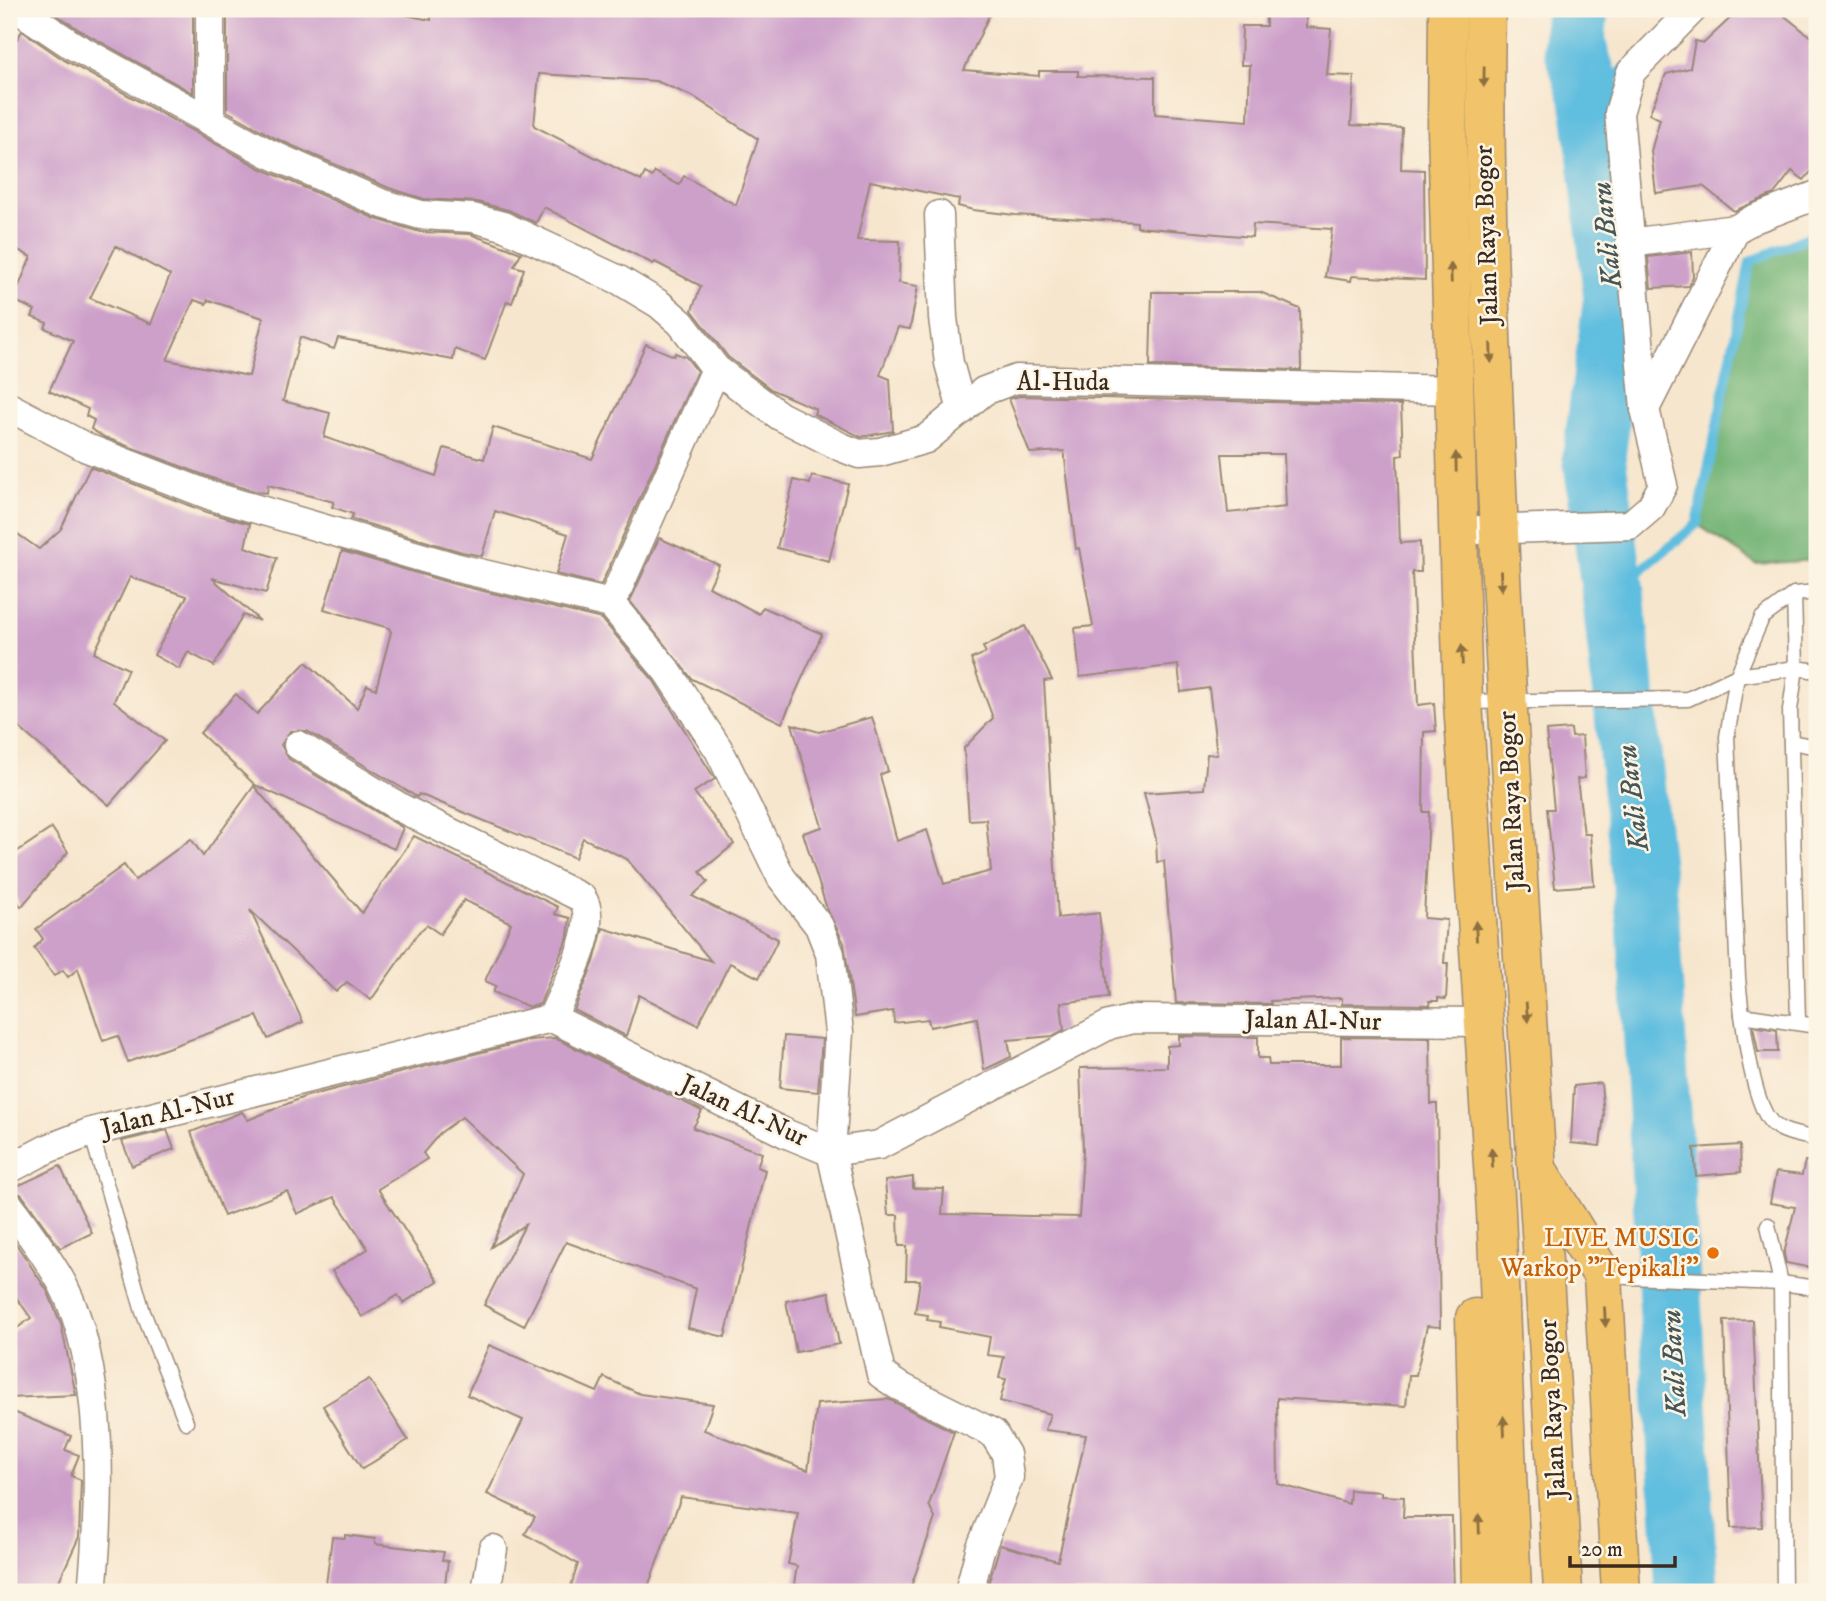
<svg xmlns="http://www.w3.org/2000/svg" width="1826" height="1601" viewBox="0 0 1826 1601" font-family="'IM FELL DW Pica',serif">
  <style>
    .forest { fill: #72b375; stroke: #566e4a; stroke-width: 2 }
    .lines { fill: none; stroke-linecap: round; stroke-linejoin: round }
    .stream { stroke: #61bedf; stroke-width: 10 }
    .river { stroke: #61bedf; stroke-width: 63 }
    .building { fill: #cda0ca; fill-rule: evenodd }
    .service-casing { stroke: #998876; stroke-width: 17 }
    .minor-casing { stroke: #998876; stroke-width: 31 }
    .trunk-casing { stroke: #998876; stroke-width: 41 }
    .service { stroke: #fff; stroke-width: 14 }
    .minor { stroke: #fff; stroke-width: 28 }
    .trunk { stroke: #f1c36a; stroke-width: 38 }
    .oneway { fill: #8d6f40 }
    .food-dot { fill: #e8710a; stroke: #fcf5e5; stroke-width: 2.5 }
    .labels { text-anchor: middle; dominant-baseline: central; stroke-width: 5; stroke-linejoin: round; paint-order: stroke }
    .street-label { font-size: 26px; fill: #3b2a1e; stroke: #fcf5e5 }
    .food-label { font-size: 26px; fill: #c56008; stroke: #fcf5e5; text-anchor: end }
    .water-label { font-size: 28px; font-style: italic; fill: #465658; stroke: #fcf5e5 }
  </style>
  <rect width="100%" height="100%" fill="#fcf5e5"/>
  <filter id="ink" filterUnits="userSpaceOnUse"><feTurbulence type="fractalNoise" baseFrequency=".0143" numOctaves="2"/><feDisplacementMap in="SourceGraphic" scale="14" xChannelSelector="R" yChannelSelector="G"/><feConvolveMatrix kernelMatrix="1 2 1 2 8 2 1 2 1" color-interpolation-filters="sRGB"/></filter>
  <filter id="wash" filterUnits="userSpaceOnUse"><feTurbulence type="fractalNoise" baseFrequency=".00686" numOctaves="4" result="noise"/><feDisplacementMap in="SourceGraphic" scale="28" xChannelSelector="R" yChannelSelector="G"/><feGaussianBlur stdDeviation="1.57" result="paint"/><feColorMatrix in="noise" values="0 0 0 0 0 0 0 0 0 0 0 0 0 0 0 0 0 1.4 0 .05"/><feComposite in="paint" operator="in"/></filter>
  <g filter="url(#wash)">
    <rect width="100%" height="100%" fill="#f7e6ce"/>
    <!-- forest -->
    <path class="forest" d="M1817,233V560L1756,564L1697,524L1750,262Z"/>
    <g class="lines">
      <!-- stream -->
      <g class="stream">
        <path d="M1592,100L1624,68"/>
        <path d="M1613,593L1697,524L1750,262L1817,233"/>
      </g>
      <!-- river -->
      <path class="river" d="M1577,9L1574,44L1592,100L1615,297L1594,456L1613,593L1648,922L1687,1592"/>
    </g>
    <g id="blocks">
      <!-- building -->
      <g class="building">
        <path d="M48,9H193V93L81,31Z"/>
        <path d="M227,9H374L431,20V9H992L964,70L1039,76V71H1078V76L1155,77V114L1248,121L1250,65H1241L1242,26H1266V9H1306V27L1331,29L1327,75L1354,76L1351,125L1402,128L1401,169L1424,170L1425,280L1352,276L1351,281L1325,277L1332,229L1253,224L1252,237L1137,227V222L1015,215L973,210L958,206L959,199L870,181L857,240L900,241L899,283L918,286L910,329L898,327L880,375L890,379L893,431L861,437L814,414L816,409L772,390L728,357L692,310L701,286L655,262L653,264L544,207L536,223L508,210L477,202L424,199L389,188L275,138L227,111ZM539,74L656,81L694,97L758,139L736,205L684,176L679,185L655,172L652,177L645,173L641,181L534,126Z"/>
        <path d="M1740,9H1776L1817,42V165L1804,180L1792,171L1774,194L1734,211L1703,186L1656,193L1651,151L1660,119L1649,114L1666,74L1690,68L1695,41L1704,43Z"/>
        <path d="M22,31L64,60L260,168L376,219L420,232L470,234L521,253L514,266L524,269L512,303L507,301L485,360L455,349L453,360L338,338L334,349L300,337L283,401L330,413L324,437L436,476L444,448L484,459L493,427L592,459L646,344L674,356L675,353L686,357L697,371L601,585L556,574L568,534L495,511L482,556L462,552L351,519L353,514L332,507L334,502L268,485L267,493L258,492L217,480L104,437L91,429L94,420L86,416L88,409L49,391L73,341L45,328L47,323L32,317L35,310L13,300L31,257L9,245V52ZM116,246L170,275L151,324L90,298ZM194,300L206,304L208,300L263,318L249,376L167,360Z"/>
        <path d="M1692,252L1693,276L1689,286L1651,288L1648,257Z"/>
        <path d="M1152,292H1260L1300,309L1301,370L1150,366Z"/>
        <path d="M1019,396L1401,405L1403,455L1397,456L1400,543L1420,542L1421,572H1412L1418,705L1434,703L1436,731L1424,732L1423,812H1429L1424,918L1447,920L1444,963H1448L1446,999L1438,998V1001H1429L1430,1005L1342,1004V998L1270,1001L1271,1004L1176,1003L1164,861L1157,862L1156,839L1144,793L1204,789L1207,754L1217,755L1209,688L1181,692L1178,665L1080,677L1075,628L1093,626L1079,548L1076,549L1064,451L1030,453L1009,399ZM1222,454H1284L1286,507L1228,513Z"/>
        <path d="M90,467L206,512L250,524L245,547L277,558L266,593L212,578L260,621L243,615L214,666L188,652L179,669L154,655L187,596L130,577L94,653L128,669L114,701L165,741L109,805L9,719V528L39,549L61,529Z"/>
        <path d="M812,476L848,484L829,561L777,548L794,480L810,484Z"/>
        <path d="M659,538L719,565L709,587L759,614L763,607L822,634L782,723L692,679L630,601Z"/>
        <path d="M342,551L454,584L602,619L654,681L715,779L694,792L734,844L700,872L708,882L692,896L778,939L759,978L730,963L698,1025L639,995L626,1036L574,1010L594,962L603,928L711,961L627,859L583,838L575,858L419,794L417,797L307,731H290L281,745L289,759L403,828L394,849L255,785L200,733L236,694L257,714L306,662L357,708L367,685L376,689L391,632L389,628L324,609Z"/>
        <path d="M1025,626L1052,680L1044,681L1058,918L1099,913L1109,997L1061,1003L1064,1030L1053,1036L1008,1040L1011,1057L984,1070L977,1018L930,1027L928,1019L894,1023L893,1011L855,1017L844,943L827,909L803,833L822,827L792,724L819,732L872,717L888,771L880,775L897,841L927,830L944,884L991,871L986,819L969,820L964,748L993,718L971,659L986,653L983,647Z"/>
        <path d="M1571,729L1572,737L1582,736L1585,778L1577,779L1584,834H1590L1594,885L1555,888L1547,809H1554L1546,731Z"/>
        <path d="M254,786L362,913L414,836L558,907L555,914L570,918L568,936L540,1004L529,1007L493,992L496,986L485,981L511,923L464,900L440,934L427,925L419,932L371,1000L347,982L336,992L250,910L303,1022L268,1039L257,1016L128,1062L118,1036L103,1041L78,969L68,977L63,970L54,976L34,948L43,939L36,929L124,865L135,880L191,839L203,856Z"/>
        <path d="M52,828L68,852L21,907L9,887V857Z"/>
        <path d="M1753,1026L1777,1030L1778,1052H1758Z"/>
        <path d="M784,1036L822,1039L818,1092L780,1088Z"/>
        <path d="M1179,1036L1258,1037V1058H1268L1269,1065H1341V1037L1430,1038L1431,1104H1437L1440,1327L1427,1326L1416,1375H1409L1406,1406L1277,1398L1278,1484L1349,1504L1350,1490L1381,1492V1496L1404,1497L1403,1517H1452L1454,1592H986L1000,1545L1058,1561L1086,1435L1045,1430L1050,1414L1000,1401L1006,1379L999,1378L1004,1357L987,1355L990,1337L939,1327L940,1322L927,1320L928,1315L915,1313L920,1280H906L907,1246H899L898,1215H888L885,1181L913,1177V1188L944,1189L942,1214L1079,1217L1083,1151L1080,1068L1167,1067V1046L1179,1045Z"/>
        <path d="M555,1038L702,1111L693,1128L762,1153L757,1167L765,1170L725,1337L688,1328L696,1289L566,1242L524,1326L484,1305L525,1225L491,1247L523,1174L462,1117L440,1133L423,1153L427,1159L378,1189L438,1281L403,1303L398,1295L362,1317L332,1271L368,1249L334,1197L297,1214L287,1191L224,1216L191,1132L242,1112L248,1120L304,1097L530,1040Z"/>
        <path d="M1601,1083L1604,1115L1600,1146L1571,1143L1574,1086Z"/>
        <path d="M167,1130L174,1149L132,1166L122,1141Z"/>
        <path d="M1740,1145L1741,1172L1696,1176L1694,1148Z"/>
        <path d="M1805,1161L1817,1162V1269L1786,1263L1784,1254L1795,1207L1770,1203L1776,1172L1802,1175Z"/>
        <path d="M60,1166L92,1233L60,1248L22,1195L11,1189Z"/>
        <path d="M9,1233L48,1292L61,1324L76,1395L9,1398V1334L31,1318L9,1287Z"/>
        <path d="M829,1292L839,1344L796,1352L786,1301Z"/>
        <path d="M1753,1320L1762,1527L1731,1528L1724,1321Z"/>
        <path d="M489,1345L597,1392L604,1377L640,1394L713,1404L704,1430L808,1470L817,1404L888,1399L954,1432L929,1505L935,1518L909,1592H802L803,1586L794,1584L797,1566L788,1564L798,1513L681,1497L646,1592H569L578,1564L525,1534L535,1517L487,1494L523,1420L467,1395Z"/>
        <path d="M369,1379L408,1440L362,1469L323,1406Z"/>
        <path d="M9,1410L71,1436L65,1450L79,1455L71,1476L81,1480L79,1537L54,1592H9Z"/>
        <path d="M345,1535L375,1539V1544L444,1552L442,1560L448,1561L444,1592H325L332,1537L345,1538Z"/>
      </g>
    </g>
  </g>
  <g filter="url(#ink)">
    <use href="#blocks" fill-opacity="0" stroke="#998876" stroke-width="2"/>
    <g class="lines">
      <defs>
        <g id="service">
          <path d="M1817,592L1794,594L1762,618L1737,676L1727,737L1738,978C1741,1010 1751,1102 1772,1123C1782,1133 1803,1136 1817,1139"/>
          <path d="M1794,594L1796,668L1817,671"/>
          <path d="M1465,702L1688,699L1737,676L1796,668L1790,710L1798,1022"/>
          <path d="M1791,742L1817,747"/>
          <path d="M1742,1015L1817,1026"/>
          <path d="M91,1132L143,1312L186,1422"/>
          <path d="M1768,1225L1781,1283L1784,1592"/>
          <path d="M1604,1276L1781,1283L1817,1288"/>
        </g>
        <g id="minor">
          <path d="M18,9L72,45L268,153L383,204L421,215L473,218L503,226L619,280L659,304L681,323L716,369L780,416L841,447L859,454L880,452L926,439L984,391L1016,379L1455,390"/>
          <path d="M210,9V120"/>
          <path d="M939,215L943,318L949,363L962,410"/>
          <path d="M1630,243L1736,229"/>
          <path d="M9,407L87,448L212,496L458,568L611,604L667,671L719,750L781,877L819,926L830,954L839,1032L831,1152L881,1374L897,1385L993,1433L1006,1454L1009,1477L980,1550L969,1592"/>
          <path d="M1645,409L1619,113L1631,72L1693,9"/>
          <path d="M1480,530L1630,525L1651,507L1663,485L1645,409L1736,229L1754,219L1817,195"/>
          <path d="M611,604L716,369"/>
          <path d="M298,745L401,808L582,898C601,925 564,988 552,1018"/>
          <path d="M9,1169L47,1149L91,1132L552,1018L787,1134L831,1152L879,1145L1109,1025L1133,1019L1481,1022"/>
          <path d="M9,1205C28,1231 48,1257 63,1285C105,1368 101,1502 92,1592"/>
          <path d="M486,1592L493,1549"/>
        </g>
        <g id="trunk">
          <path d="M1448,9L1447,130L1463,702L1496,1211L1512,1592"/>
          <path d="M1486,9C1483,160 1490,311 1496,463C1511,840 1543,1216 1563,1592"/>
          <path d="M1540,1174L1603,1276L1621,1592"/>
          <path d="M1475,1318L1481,1592"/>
        </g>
      </defs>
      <!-- service casing -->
      <use href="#service" class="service-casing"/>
      <!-- minor casing -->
      <use href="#minor" class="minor-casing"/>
      <!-- trunk casing -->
      <use href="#trunk" class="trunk-casing"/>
      <!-- service -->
      <use href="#service" class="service"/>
      <!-- minor -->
      <use href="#minor" class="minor"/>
      <!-- trunk -->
      <use href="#trunk" class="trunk"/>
    </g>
    <!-- one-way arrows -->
    <defs><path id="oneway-solid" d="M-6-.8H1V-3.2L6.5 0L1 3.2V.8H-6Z" transform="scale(1.75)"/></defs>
    <g class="oneway">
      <use href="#oneway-solid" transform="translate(1484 77) rotate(91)"/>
      <use href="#oneway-solid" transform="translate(1451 273) rotate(-92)"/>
      <use href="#oneway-solid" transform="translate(1491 353) rotate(88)"/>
      <use href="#oneway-solid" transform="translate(1456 462) rotate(-91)"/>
      <use href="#oneway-solid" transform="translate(1501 581) rotate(87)"/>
      <use href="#oneway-solid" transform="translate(1462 655) rotate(-92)"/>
      <use href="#oneway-solid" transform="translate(1476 931) rotate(-93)"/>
      <use href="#oneway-solid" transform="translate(1527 1012) rotate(85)"/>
      <use href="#oneway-solid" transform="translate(1492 1158) rotate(-94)"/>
      <use href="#oneway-solid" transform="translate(1605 1317) rotate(87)"/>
      <use href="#oneway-solid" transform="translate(1504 1426) rotate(-93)"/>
      <use href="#oneway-solid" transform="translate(1479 1524) rotate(-92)"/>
    </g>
  </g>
  <!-- markers -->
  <circle class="food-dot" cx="1713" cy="1253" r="7"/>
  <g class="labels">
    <!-- street labels -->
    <g class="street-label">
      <text transform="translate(1487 235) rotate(-92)">Jalan Raya Bogor</text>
      <text x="1063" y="382">Al-Huda</text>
      <text transform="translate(1512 801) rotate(-93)">Jalan Raya Bogor</text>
      <text transform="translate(1313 1021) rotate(1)">Jalan Al-Nur</text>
      <text transform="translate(744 1111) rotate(25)">Jalan Al-Nur</text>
      <text transform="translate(168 1113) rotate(-14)">Jalan Al-Nur</text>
      <text transform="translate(1553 1409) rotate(-93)">Jalan Raya Bogor</text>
    </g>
    <!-- food labels -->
    <g class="food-label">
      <text x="1699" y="1238">LIVE MUSIC<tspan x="1699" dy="30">Warkop "Tepikali"</tspan></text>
    </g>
    <!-- water labels -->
    <g class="water-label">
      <text transform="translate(1607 235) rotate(-96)">Kali Baru</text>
      <text transform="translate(1633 798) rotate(-97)">Kali Baru</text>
      <text transform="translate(1674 1363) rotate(-93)">Kali Baru</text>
    </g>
  </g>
  <!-- margin -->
  <rect width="1826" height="1601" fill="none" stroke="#fcf5e5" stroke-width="35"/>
  <!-- scale -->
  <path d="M1570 1556v10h105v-10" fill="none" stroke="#3b2a1e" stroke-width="3.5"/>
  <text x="1581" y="1556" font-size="21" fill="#3b2a1e" stroke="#fcf5e5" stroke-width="5" paint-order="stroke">20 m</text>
</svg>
